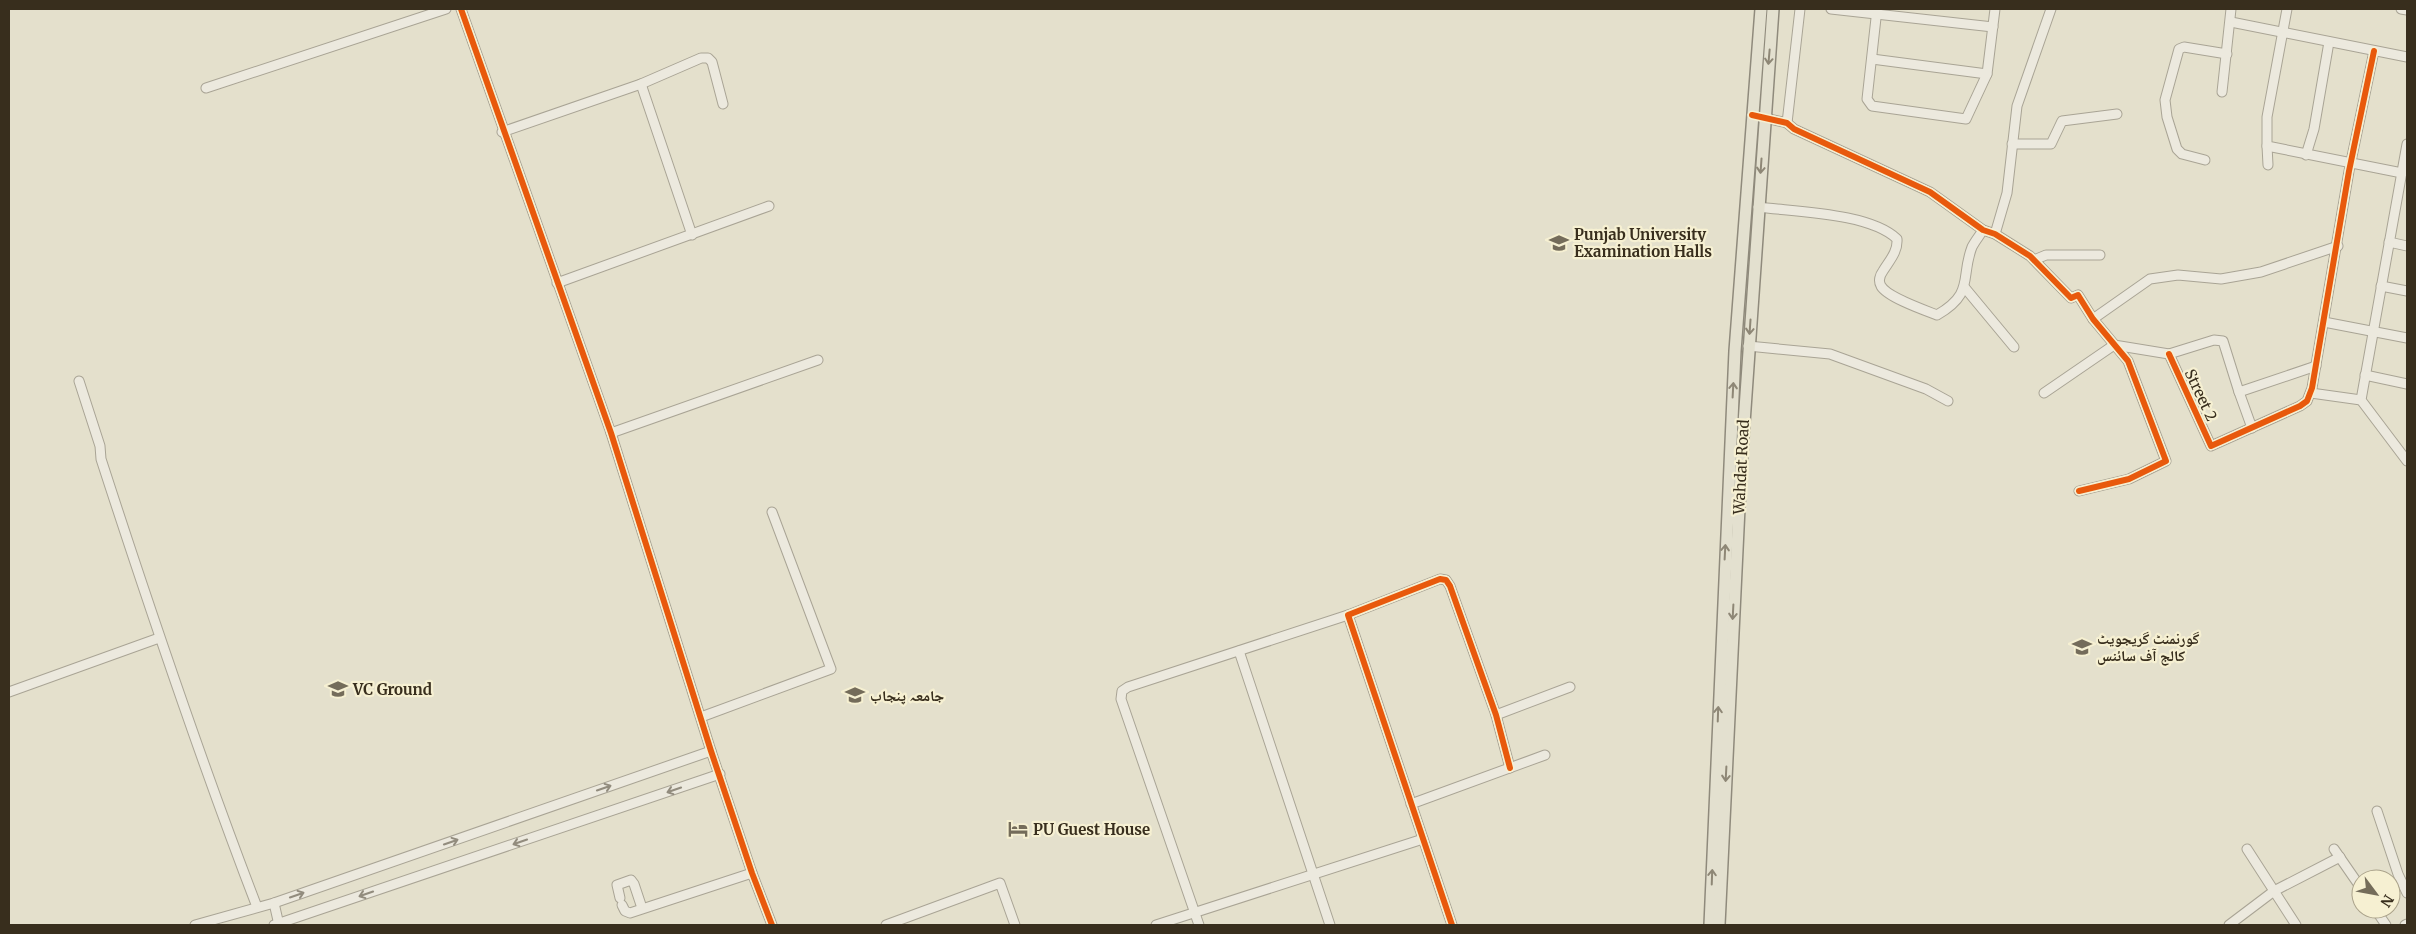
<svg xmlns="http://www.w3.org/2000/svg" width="2416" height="934" viewBox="0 0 2416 934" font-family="Merriweather,'Noto Naskh Arabic',serif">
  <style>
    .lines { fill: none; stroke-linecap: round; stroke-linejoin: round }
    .minor-casing { stroke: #a9a495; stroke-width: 11 }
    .major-casing { stroke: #8f8a7c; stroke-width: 14 }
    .minor { stroke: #ece9de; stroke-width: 9 }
    .major { stroke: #e3e0cf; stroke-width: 11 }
    .cycleway-casing { stroke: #f6f0d2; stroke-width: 9 }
    .cycleway { stroke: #e8590c; stroke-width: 6 }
    .oneway { stroke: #8e8776 }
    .oneway2 { stroke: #928c7e }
    .labels { text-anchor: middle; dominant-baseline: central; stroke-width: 4.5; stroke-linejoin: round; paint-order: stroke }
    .poi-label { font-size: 15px; font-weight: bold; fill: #382e1d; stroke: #f6f0d2; text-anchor: start }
    .street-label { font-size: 15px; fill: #382e1d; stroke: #f6f0d2 }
  </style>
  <rect width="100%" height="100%" fill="#e4e0cc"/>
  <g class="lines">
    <defs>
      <g id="minor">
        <path d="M461,9L611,433L711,751L752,873L772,925"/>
        <path d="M1831,9L1993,27"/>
        <path d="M1877,9L1867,99L1872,106L1966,119L1987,74L1995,9"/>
        <path d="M2287,9L2267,117V146L2402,173"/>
        <path d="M2401,9L2407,10"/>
        <path d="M2231,22L2407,57"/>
        <path d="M1872,59L1987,74"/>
        <path d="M641,84L692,235"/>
        <path d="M206,88L446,9"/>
        <path d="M2222,92L2231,9"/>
        <path d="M1752,115L1787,123L1794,129L1930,192L1983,230L1995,234L2030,256L2071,298L2078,295L2093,319L2128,361L2166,461L2129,479L2079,491"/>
        <path d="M1787,123L1800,9"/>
        <path d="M502,132L641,84L701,58H708L712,62L723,104"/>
        <path d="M2012,144H2051L2062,121L2117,114"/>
        <path d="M2407,144L2361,400L2407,461"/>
        <path d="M2267,146L2268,165"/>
        <path d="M2306,155L2314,129L2329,42"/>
        <path d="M2205,160L2182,154L2177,149L2167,117L2165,100L2179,49L2184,47L2227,54"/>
        <path d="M1758,207C1796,212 1870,213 1897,239C1898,252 1889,261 1883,271C1880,275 1878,281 1881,286C1887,297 1924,310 1937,315C1975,293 1960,278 1972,247C1975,241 1980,235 1983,230"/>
        <path d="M1995,234L2007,193L2017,106L2051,9"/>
        <path d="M2389,242L2407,246"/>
        <path d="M2034,260L2046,255H2100"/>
        <path d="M557,283L769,206"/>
        <path d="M2381,286L2407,291"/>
        <path d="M1965,288L2014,347"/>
        <path d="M2093,319L2150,279L2178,275L2221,279L2261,272L2338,246"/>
        <path d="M2324,322L2407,338"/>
        <path d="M1748,346L1830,354L1926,389L1948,401"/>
        <path d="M2169,354L2211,446L2300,406L2307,401L2312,388L2349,171L2374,51"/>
        <path d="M2365,375L2407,384"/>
        <path d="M79,381L100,446L101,459C150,610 200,759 257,907"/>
        <path d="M2239,392L2252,428"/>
        <path d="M2044,393L2114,345L2169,354L2214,340L2223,341L2239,392L2316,366"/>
        <path d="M2311,393L2361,400"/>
        <path d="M611,433L818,360"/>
        <path d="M1239,651L1330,925"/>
        <path d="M9,692L159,638"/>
        <path d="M1496,715L1570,687"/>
        <path d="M701,717L831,669L772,512"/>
        <path d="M1411,804L1545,755"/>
        <path d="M2377,811L2398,874L2407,893"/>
        <path d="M2247,849L2296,925"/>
        <path d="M2334,849L2361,888"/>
        <path d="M620,898L617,885L631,880L634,884L642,908"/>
        <path d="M274,903L279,925"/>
        <path d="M622,905L625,911L630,913L752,873"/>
        <path d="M2375,909L2386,925"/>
        <path d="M195,925L274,903L711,751"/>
        <path d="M274,925L720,774"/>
        <path d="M886,925L1000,883L1015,925"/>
        <path d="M1156,925L1423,839"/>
        <path d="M1199,925L1121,699L1122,691L1128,687L1348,615"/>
        <path d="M1452,925L1348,615L1440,579L1446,580L1450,586L1496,715L1510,768"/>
        <path d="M2229,925L2274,891L2340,857"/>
        <path d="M2405,925L2407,924"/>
      </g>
      <g id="major">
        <path d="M1710,925L1735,351L1761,9"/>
        <path d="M1719,925L1741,466L1773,9"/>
      </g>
    </defs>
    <!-- minor casing -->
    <use href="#minor" class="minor-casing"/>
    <!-- major casing -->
    <use href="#major" class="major-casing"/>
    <!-- minor -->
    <use href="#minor" class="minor"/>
    <!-- major -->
    <use href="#major" class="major"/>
    <defs>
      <g id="cycleway">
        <path d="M461,9L611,433L711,751L752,873L772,925"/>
        <path d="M1752,115L1787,123L1794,129L1930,192L1983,230L1995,234L2030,256L2071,298L2078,295L2093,319L2128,361L2166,461L2129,479L2079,491"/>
        <path d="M2169,354L2211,446L2300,406L2307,401L2312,388L2349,171L2374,51"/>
        <path d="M1452,925L1348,615L1440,579L1446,580L1450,586L1496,715L1510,768"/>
      </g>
    </defs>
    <!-- cycleway casing -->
    <use href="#cycleway" class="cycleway-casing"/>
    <!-- cycleway -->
    <use href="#cycleway" class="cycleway"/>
  </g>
  <!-- one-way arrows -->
  <defs><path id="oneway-shaft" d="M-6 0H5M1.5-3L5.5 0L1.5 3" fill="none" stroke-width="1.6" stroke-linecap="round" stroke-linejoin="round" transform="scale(1.25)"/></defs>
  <g class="oneway">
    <use href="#oneway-shaft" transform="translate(1769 57) rotate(95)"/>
    <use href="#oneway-shaft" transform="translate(1761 166) rotate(94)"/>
    <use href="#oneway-shaft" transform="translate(1750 327) rotate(94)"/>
    <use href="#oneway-shaft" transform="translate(1733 390) rotate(-87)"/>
    <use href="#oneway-shaft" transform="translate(1725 552) rotate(-87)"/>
    <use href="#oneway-shaft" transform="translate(1733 612) rotate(93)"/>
    <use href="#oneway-shaft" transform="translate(1718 714) rotate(-88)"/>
    <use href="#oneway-shaft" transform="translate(1726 774) rotate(93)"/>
    <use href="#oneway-shaft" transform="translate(1712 877) rotate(-88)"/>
  </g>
  <g class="oneway2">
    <use href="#oneway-shaft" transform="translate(604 788) rotate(-19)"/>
    <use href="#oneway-shaft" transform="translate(674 790) rotate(161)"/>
    <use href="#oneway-shaft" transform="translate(451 842) rotate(-19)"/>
    <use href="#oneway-shaft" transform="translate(520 842) rotate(161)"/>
    <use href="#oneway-shaft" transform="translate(366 894) rotate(161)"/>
    <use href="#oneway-shaft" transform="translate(297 895) rotate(-19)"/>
  </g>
  <!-- icons -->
  <defs>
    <symbol id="school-bare" viewBox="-9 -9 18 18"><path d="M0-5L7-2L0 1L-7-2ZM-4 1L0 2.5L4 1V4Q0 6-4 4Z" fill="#746c5a" stroke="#f6f0d2" stroke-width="2.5" paint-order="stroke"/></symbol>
    <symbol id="university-bare" viewBox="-9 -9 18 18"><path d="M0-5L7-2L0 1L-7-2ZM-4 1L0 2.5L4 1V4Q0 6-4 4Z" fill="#746c5a" stroke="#f6f0d2" stroke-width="2.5" paint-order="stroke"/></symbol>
    <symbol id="hotel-bare" viewBox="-9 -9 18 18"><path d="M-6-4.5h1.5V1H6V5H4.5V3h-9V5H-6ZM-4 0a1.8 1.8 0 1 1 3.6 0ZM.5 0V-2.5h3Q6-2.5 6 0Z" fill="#746c5a" stroke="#f6f0d2" stroke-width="2.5" paint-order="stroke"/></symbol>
  </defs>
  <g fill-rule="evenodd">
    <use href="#school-bare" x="1545" y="229" width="28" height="28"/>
    <use href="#school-bare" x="2068" y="633" width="28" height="28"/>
    <use href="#university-bare" x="324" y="675" width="28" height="28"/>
    <use href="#university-bare" x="841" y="681" width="28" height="28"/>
    <use href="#hotel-bare" x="1004" y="815" width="28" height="28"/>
  </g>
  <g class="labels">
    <!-- poi labels -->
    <g class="poi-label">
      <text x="1574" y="234">Punjab University<tspan x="1574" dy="17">Examination Halls</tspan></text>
      <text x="2097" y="638">گورنمنٹ گریجویٹ<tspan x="2097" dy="17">کالج آف سائنس</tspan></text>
      <text x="353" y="689">VC Ground</text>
      <text x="870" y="695">جامعہ پنجاب</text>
      <text x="1033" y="829">PU Guest House</text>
    </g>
    <!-- street labels -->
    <g class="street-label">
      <text transform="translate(2201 395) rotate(65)">Street 2</text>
      <text transform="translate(1741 467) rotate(-87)">Wahdat Road</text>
    </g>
  </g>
  <!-- border -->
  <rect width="2416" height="934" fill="none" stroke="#382e1d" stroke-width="20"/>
  <!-- north arrow -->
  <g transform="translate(2376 894) rotate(122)"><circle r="24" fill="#f6f0d2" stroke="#aaa28a"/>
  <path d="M0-4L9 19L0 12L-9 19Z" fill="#746c5a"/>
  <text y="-8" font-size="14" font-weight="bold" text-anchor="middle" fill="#382e1d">N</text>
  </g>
</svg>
